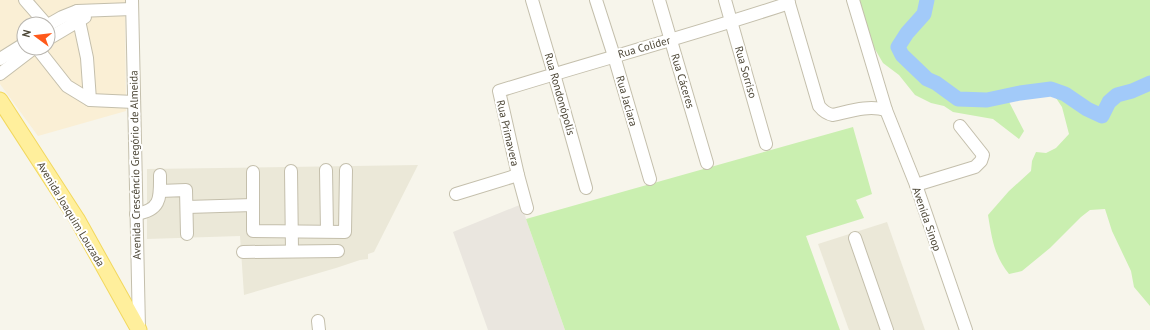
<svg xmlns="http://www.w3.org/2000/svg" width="1150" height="330" viewBox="0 0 1150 330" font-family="'PT Sans',sans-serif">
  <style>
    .residential { fill: #ebe8d8 }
    .commercial { fill: #faefd5; fill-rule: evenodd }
    .industrial { fill: #eae6df }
    .green { fill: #caefb0 }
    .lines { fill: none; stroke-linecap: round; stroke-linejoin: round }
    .river { stroke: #a2caf9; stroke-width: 15 }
    .minor-casing { stroke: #c4bfac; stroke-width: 14 }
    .major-casing { stroke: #f2d85e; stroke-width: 17 }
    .minor { stroke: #fff; stroke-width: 12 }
    .major { stroke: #ffef9c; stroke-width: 15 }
    .labels { text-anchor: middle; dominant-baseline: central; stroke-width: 4; stroke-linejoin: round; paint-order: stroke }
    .street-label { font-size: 11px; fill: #4d4737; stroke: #fff }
  </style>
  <rect width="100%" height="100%" fill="#f7f5eb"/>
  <!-- residential -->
  <g class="residential">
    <path d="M418,165L374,252L368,254V259L360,260L336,268L244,295L240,236L147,239V169Z"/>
    <path d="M887,222L925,330H849L818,244Z"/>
  </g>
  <!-- commercial -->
  <path class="commercial" d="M0,0H125L126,111L38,136L0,84ZM24,24H48V48H24Z"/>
  <!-- industrial -->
  <path class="industrial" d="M522,204L526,219L565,330H488L453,232Z"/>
  <!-- green -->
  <g class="green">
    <path d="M856,0H1150V306L1134,287L1131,271L1112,231L1105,209L1090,210L1081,217L1050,248L1022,271L1009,274C994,255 992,239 988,215L1009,191L1031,171L1032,161L1036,152L1046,153L1056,148L1069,134L1062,107L1050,89L1006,96L1024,131L1019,139L993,119L953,112L944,106L931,103L915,95L899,75L883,63L865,32Z"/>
    <path d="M853,127L872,194L856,200L864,218L806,236L840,330H565L526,219Z"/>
  </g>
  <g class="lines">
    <!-- river -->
    <path class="river" d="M927,0L924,14L907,33L898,47L902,55L927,79L936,83L958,99L987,100L1020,93L1051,89L1065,94L1087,109L1102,116L1109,102L1117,95L1132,91L1150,83"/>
    <defs>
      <g id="minor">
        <path d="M25,0L46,24"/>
        <path d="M132,0L139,329"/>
        <path d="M532,0L554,74L586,188"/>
        <path d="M596,0L614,56L650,179"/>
        <path d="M659,0L707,163"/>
        <path d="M725,0L766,144"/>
        <path d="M788,0L819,106C823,111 827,114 833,115C851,111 868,105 886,110"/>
        <path d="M853,0L886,110L916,185L966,330"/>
        <path d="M77,11L87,58L90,100"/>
        <path d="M48,25L62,17L77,11L132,9"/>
        <path d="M48,39L85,17"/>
        <path d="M37,48L67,86L90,100L134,102"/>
        <path d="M0,59L24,44"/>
        <path d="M0,74L34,48"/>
        <path d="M326,170L327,231"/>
        <path d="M291,171L292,251"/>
        <path d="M253,172V231L345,232L346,170"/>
        <path d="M916,185L975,167L981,161L983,155L960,126"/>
        <path d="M160,191L186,190L187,234"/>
        <path d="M456,194L518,175"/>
        <path d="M187,207L253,205"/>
        <path d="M527,208L518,175L499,91C595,61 693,35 789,3"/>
        <path d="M136,214C162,210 160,197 160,175"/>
        <path d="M855,238L887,330"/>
        <path d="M243,252L338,251"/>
        <path d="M318,321L319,330"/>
      </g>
      <path id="major" d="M0,100L77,219L139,330"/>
    </defs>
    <!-- minor casing -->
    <use href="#minor" class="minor-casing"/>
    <!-- major casing -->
    <use href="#major" class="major-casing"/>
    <!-- minor -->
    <use href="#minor" class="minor"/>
    <!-- major -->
    <use href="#major" class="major"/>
  </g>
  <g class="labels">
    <!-- street labels -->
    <g class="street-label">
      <text transform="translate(644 47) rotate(-16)">Rua Colider</text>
      <text transform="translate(746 72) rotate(74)">Rua Sorriso</text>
      <text transform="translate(683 81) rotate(73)">Rua Cáceres</text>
      <text transform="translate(560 94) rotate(74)">Rua Rondonópolis</text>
      <text transform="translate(627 101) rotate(74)">Rua Jaciara</text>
      <text transform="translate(508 133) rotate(77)">Rua Primavera</text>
      <text transform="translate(135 165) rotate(-91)">Avenida Crescêncio Gregório de Almeida</text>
      <text transform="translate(71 214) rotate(59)">Avenida Joaquim Louzada</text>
      <text transform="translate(927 219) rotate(71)">Avenida Sinop</text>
    </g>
  </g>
  <!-- north arrow -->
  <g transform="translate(36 36) rotate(285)"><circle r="19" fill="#ffffff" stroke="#b8b5af"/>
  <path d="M0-3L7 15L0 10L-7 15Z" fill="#ff591a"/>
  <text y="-6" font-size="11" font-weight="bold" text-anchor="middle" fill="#4d4737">N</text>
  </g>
</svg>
